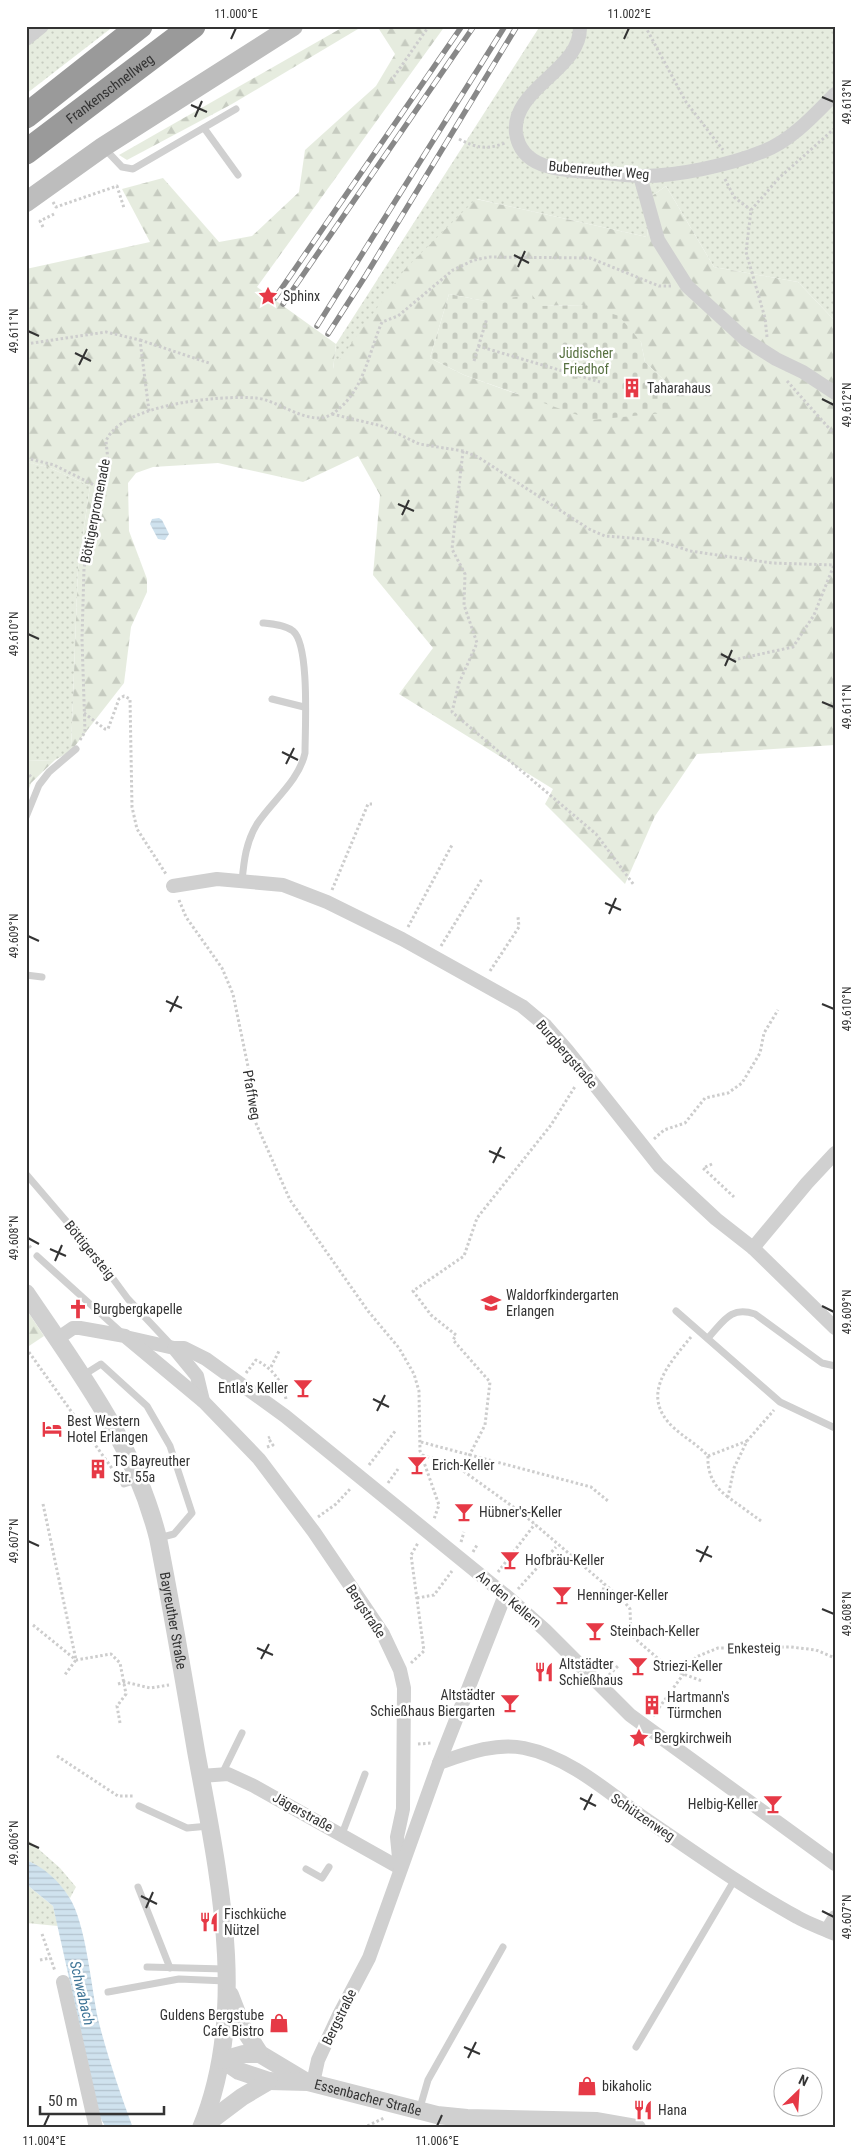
<svg xmlns="http://www.w3.org/2000/svg" width="861" height="2154" viewBox="0 0 861 2154" font-family="'Roboto Condensed',sans-serif">
  <style>
    .grass { fill: url(#grass-dots) }
    .forest { fill: url(#forest-firs); fill-rule: evenodd }
    .cemetery { fill: url(#cemetery-stones) }
    .water { fill: url(#water-rules) }
    .lines { fill: none; stroke-linecap: round; stroke-linejoin: round }
    .path { stroke: #cdcdcd; stroke-width: 3; stroke-dasharray: 2.5 2.5; stroke-linecap: butt }
    .service { stroke: #d0d0d0; stroke-width: 7 }
    .minor { stroke: #d0d0d0; stroke-width: 14 }
    .tertiary { stroke: #d0d0d0; stroke-width: 18 }
    .secondary { stroke: #bdbdbd; stroke-width: 20 }
    .motorway { stroke: #9a9a9a; stroke-width: 25 }
    .rail-casing { stroke: #888; stroke-width: 5.5 }
    .rail { stroke: #fff; stroke-width: 4; stroke-dasharray: 11; stroke-linecap: butt }
    .ticks { fill: none; stroke: #333; stroke-width: 2 }
    .labels { text-anchor: middle; dominant-baseline: central; stroke-width: 5; stroke-linejoin: round; paint-order: stroke }
    .street-label { font-size: 14px; fill: #333; stroke: #fff }
    .poi-label { font-size: 14px; fill: #333; stroke: #fff; text-anchor: start }
    .park-label { font-size: 14px; fill: #56703f; stroke: #fff }
    .water-label { font-size: 15px; font-style: italic; fill: #3f7597; stroke: #fff }
    .neatline { fill: none; stroke: #333; stroke-width: 2 }
    .ticks-label { font-size: 12px; text-anchor: middle; fill: #333 }
  </style>
  <defs>
    <pattern id="grass-dots" width="8" height="8" patternUnits="userSpaceOnUse" patternTransform="scale(1.25)"><rect width="8" height="8" fill="#e6ecdf"/><path d="M2 2h.1M6 6h.1" fill="none" stroke="#c6cbc0" stroke-width="1.8" stroke-linecap="round"/></pattern>
    <pattern id="forest-firs" width="22" height="20" patternUnits="userSpaceOnUse" patternTransform="scale(1.25)"><rect width="22" height="20" fill="#e6ecdf"/><path d="M5 1l3.5 6h-7zM16 11l3.5 6h-7z" fill="#c6cbc0"/></pattern>
    <pattern id="cemetery-stones" width="16" height="16" patternUnits="userSpaceOnUse" patternTransform="scale(1.25)"><rect width="16" height="16" fill="#e6ecdf"/><path d="M2 7V4a2 2 0 0 1 4 0v3zM10 15v-3a2 2 0 0 1 4 0v3z" fill="#c6cbc0"/></pattern>
    <pattern id="water-rules" width="6" height="5" patternUnits="userSpaceOnUse" patternTransform="scale(1.25)"><rect width="6" height="5" fill="#cfe2ee"/><path d="M0 2.5h6" fill="none" stroke="#b2c2cd"/></pattern>
  </defs>
  <rect width="100%" height="100%" fill="#fff"/>
  <!-- grass -->
  <g class="grass">
    <path d="M26,26H114L26,94Z"/>
    <path d="M540,26H835V321L798,282L714,267L666,186L652,196L647,237L477,199L333,370L336,344Z"/>
    <path d="M26,462L48,467L90,486L78,568L71,751L55,760L26,761Z"/>
    <path d="M26,1838L60,1868L76,1887L70,1898C57,1882 45,1868 26,1860Z"/>
    <path d="M26,1884L53,1906L58,1926L26,1923Z"/>
  </g>
  <!-- forest -->
  <g class="forest">
    <path d="M345,26H363L232,104L127,160L119,155Z"/>
    <path d="M377,26H445L257,287L336,344L333,369L405,269L476,199L647,237L652,196L666,186L714,267L798,282L835,321V745L697,754L655,816L625,884L545,804L553,789L399,694L433,648L373,575L380,495L358,456L303,482L218,463L153,467L136,473L128,483L129,531L147,579V592L131,627L124,683L71,751L78,568L90,486L48,467L26,462V269L150,242L122,189L163,178L219,242L252,236L299,192L305,150L376,86L395,54ZM449,294L485,301L541,306L585,305L641,342L645,362L666,382L517,394L464,375L430,358Z"/>
    <path d="M55,760L31,783L26,797V761Z"/>
    <path d="M26,1309L44,1336L26,1348Z"/>
  </g>
  <!-- cemetery -->
  <path class="cemetery" d="M449,294L485,301L532,295L541,306L585,305L619,316L641,342L645,362L666,382L667,402L663,413L592,420L464,375L430,358Z"/>
  <!-- water -->
  <g class="water">
    <path d="M159,518L162,520L169,534L165,540L158,539L150,524L152,519Z"/>
    <path d="M26,1860C44,1867 59,1881 69,1897C86,1923 91,1986 98,2019C107,2055 120,2093 133,2128H106L100,2117L53,1906L26,1884Z"/>
  </g>
  <g class="lines">
    <!-- path -->
    <g class="path">
      <path d="M645,26L686,102L723,150"/>
      <path d="M391,81L429,26"/>
      <path d="M459,139C476,148 487,150 505,143"/>
      <path d="M725,179L734,197L751,210"/>
      <path d="M53,202L56,207L117,186L124,208"/>
      <path d="M43,227L40,221L54,214"/>
      <path d="M767,337L765,318L746,252L751,210L779,178L835,128"/>
      <path d="M140,340L209,363"/>
      <path d="M26,344L106,332L140,340L149,411"/>
      <path d="M478,346L600,382"/>
      <path d="M474,361L487,318"/>
      <path d="M787,381L835,435"/>
      <path d="M332,414L382,426L419,444L463,451L478,457L589,529L605,536L657,540L690,551L772,563L835,565"/>
      <path d="M463,451L452,549L465,574L464,605L477,643L459,683L452,712L596,834L634,885"/>
      <path d="M26,458L54,465L100,488"/>
      <path d="M733,660L793,647L814,615L834,565"/>
      <path d="M84,713L105,729H108L119,699L124,696L130,699L132,807L137,829L166,874"/>
      <path d="M80,740L85,732L82,639L84,568L94,509L108,461L106,441C121,404 220,395 256,398C279,400 310,428 332,414C364,393 368,354 382,322L398,316L453,270L474,260L490,257L590,258L659,286H671"/>
      <path d="M26,771L31,777"/>
      <path d="M332,890L368,804H372"/>
      <path d="M179,900L186,917L222,968L233,994L250,1076L255,1121L290,1200L368,1311L399,1348L414,1374L419,1391L420,1451L439,1505L434,1519"/>
      <path d="M408,927L452,845"/>
      <path d="M441,946L482,879"/>
      <path d="M490,971L519,927L518,917"/>
      <path d="M654,1139L664,1130L685,1123L705,1098L728,1093L742,1083L760,1053L764,1033L778,1010"/>
      <path d="M712,1164L703,1168L734,1197"/>
      <path d="M26,1242L32,1249"/>
      <path d="M691,1337C668,1365 639,1396 674,1428C685,1438 698,1445 708,1456L747,1441"/>
      <path d="M26,1348L116,1474"/>
      <path d="M271,1367L279,1351"/>
      <path d="M246,1373L256,1360C272,1368 282,1381 286,1399"/>
      <path d="M421,1442L591,1487L608,1501"/>
      <path d="M267,1447L273,1445L268,1438L270,1437"/>
      <path d="M422,1455L455,1465L523,1514L623,1600L630,1609L631,1635L670,1669L702,1681"/>
      <path d="M469,1456L485,1425L490,1382L453,1340L456,1335L431,1315L413,1291L464,1256L477,1218L551,1125L576,1085"/>
      <path d="M708,1456C707,1473 714,1487 728,1497"/>
      <path d="M369,1465L396,1430"/>
      <path d="M388,1483L398,1469"/>
      <path d="M43,1504L76,1660L64,1676"/>
      <path d="M318,1517L336,1504L351,1488"/>
      <path d="M761,1521L728,1497L734,1468L747,1441L774,1410"/>
      <path d="M461,1542L464,1532"/>
      <path d="M473,1552L477,1545"/>
      <path d="M546,1558L556,1556L576,1560"/>
      <path d="M498,1572L535,1524"/>
      <path d="M518,1589L556,1547"/>
      <path d="M417,1598L434,1595L452,1571"/>
      <path d="M602,1600L604,1584"/>
      <path d="M33,1625L76,1660L111,1654L120,1663L126,1694L117,1706L120,1723"/>
      <path d="M411,1663L424,1651L411,1555L418,1543"/>
      <path d="M609,1675L619,1665"/>
      <path d="M118,1684L125,1682L150,1688L169,1685"/>
      <path d="M653,1716L696,1657L718,1648L791,1647L816,1650L835,1658"/>
      <path d="M418,1744L432,1743"/>
      <path d="M57,1756L118,1796H135"/>
      <path d="M42,1934L55,1971"/>
      <path d="M40,1960L50,1958"/>
      <path d="M363,2128L384,2118"/>
    </g>
    <!-- service -->
    <g class="service">
      <path d="M204,128L238,175"/>
      <path d="M105,149L122,167L133,169L236,109"/>
      <path d="M272,699L304,707"/>
      <path d="M26,817L39,785L49,772L76,749"/>
      <path d="M242,881C244,860 246,842 257,824C272,801 299,781 305,753C305,729 310,645 293,631C285,625 273,624 263,623"/>
      <path d="M26,975L42,977"/>
      <path d="M26,1174L97,1257L128,1299L172,1346"/>
      <path d="M37,1256L122,1333"/>
      <path d="M676,1311L780,1402L835,1428"/>
      <path d="M708,1338C724,1321 730,1306 755,1314L822,1363L835,1366"/>
      <path d="M82,1376L101,1364L147,1406L170,1446L192,1513L174,1534L159,1538"/>
      <path d="M124,1484L137,1480"/>
      <path d="M222,1774L242,1733"/>
      <path d="M139,1806L187,1828L209,1826"/>
      <path d="M342,1834L365,1774"/>
      <path d="M306,1869L322,1878L329,1867"/>
      <path d="M138,1887L170,1968"/>
      <path d="M147,1967L225,1969"/>
      <path d="M108,1992L179,1979L226,1981"/>
      <path d="M636,2047L735,1879"/>
      <path d="M419,2111L428,2080L503,1947"/>
    </g>
    <!-- minor -->
    <g class="minor">
      <path d="M580,26C582,70 511,88 516,133C521,169 561,170 589,172C606,173 622,175 638,176C675,177 730,165 764,151C792,140 814,115 835,94"/>
      <path d="M26,39L42,26"/>
      <path d="M640,176L658,240L687,286L746,340L776,359L803,372L835,393"/>
      <path d="M173,886L217,879L283,885L327,902L402,939L522,1006L546,1026L567,1050L659,1166L716,1219L753,1248L835,1328"/>
      <path d="M753,1248L807,1183L835,1153"/>
      <path d="M130,1338L174,1348L197,1376L203,1401"/>
      <path d="M57,1339L73,1328H80L125,1336L203,1401L259,1459L314,1532L383,1634L400,1670L404,1688L403,1809L397,1837L400,1868"/>
      <path d="M174,1348H184L206,1359L285,1416L510,1599L545,1630L630,1715L835,1864"/>
      <path d="M439,1763C465,1754 496,1742 524,1748C569,1757 608,1792 644,1818C694,1852 744,1888 797,1917C809,1924 822,1928 835,1934"/>
      <path d="M201,1776L228,1774L254,1786L400,1868"/>
      <path d="M827,1930L835,1917"/>
      <path d="M63,1982L96,2128"/>
      <path d="M313,2083L318,2060L339,2015L369,1958L439,1763L505,1595"/>
    </g>
    <!-- tertiary -->
    <g class="tertiary">
      <path id="s1" d="M26,1293C80,1373 134,1443 158,1538C172,1609 184,1680 196,1751C218,1871 250,2010 201,2128"/>
      <path d="M230,1995L242,2026L260,2054L305,2081"/>
      <path id="s2" d="M223,2060L239,2071L269,2081L308,2082L437,2115L467,2118L597,2121L637,2128"/>
      <path d="M223,2060L244,2054H260"/>
      <path d="M202,2127L242,2097L269,2081"/>
    </g>
    <!-- secondary -->
    <path class="secondary" d="M26,202L103,147L293,26"/>
    <!-- motorway -->
    <g class="motorway">
      <path d="M26,116L140,26"/>
      <path id="s3" d="M26,152L193,26"/>
    </g>
    <defs>
      <g id="rail">
        <path d="M275,298L462,26"/>
        <path d="M283,304L474,26"/>
        <path d="M317,326L505,26"/>
        <path d="M328,334L366,275L517,26"/>
      </g>
    </defs>
    <!-- rail casing -->
    <use href="#rail" class="rail-casing"/>
    <!-- rail -->
    <use href="#rail" class="rail"/>
  </g>
  <!-- ticks -->
  <path class="ticks" d="M231,39L236,28M624,39L629,28M822,97L834,102M191,105L207,112M195,117L202,101M514,255L529,263M518,267L525,251M28,331L39,336M75,353L91,361M79,365L87,349M822,399L834,405M398,504L414,511M402,515L409,500M28,634L39,639M721,654L736,662M725,666L732,650M822,702L834,707M282,752L298,760M286,764L294,748M605,903L621,910M609,914L616,898M28,936L39,941M166,1001L182,1008M822,1004L834,1009M170,1012L178,996M489,1151L505,1158M493,1163L501,1147M28,1238L39,1244M50,1249L66,1256M55,1261L62,1245M822,1306L834,1312M373,1399L389,1407M377,1411L385,1395M28,1541L39,1546M696,1550L712,1557M700,1562L708,1546M822,1609L834,1614M257,1648L273,1655M261,1659L269,1644M580,1798L596,1806M584,1810L592,1794M28,1843L39,1848M141,1896L157,1904M146,1908L153,1892M822,1911L834,1917M464,2047L480,2054M468,2058L476,2042M44,2126L49,2115M437,2126L442,2115"/>
  <!-- icons -->
  <defs>
    <symbol id="sight-bare" viewBox="-9 -9 18 18"><path d="M0-6L1.8-2.2L6-1.7L2.9 1.2L3.7 5.4L0 3.3L-3.7 5.4L-2.9 1.2L-6-1.7L-1.8-2.2Z" fill="#e63946" stroke="#fff" stroke-width="2.5" paint-order="stroke"/></symbol>
    <symbol id="building-bare" viewBox="-9 -9 18 18"><path d="M-4-6H4V6H1V3H-1V6H-4ZM-2.5-4.3h1.7v1.8h-1.7ZM.8-4.3h1.7v1.8H.8ZM-2.5-1h1.7V.8h-1.7ZM.8-1h1.7V.8H.8Z" fill="#e63946" stroke="#fff" stroke-width="2.5" paint-order="stroke"/></symbol>
    <symbol id="school-bare" viewBox="-9 -9 18 18"><path d="M0-5L7-2L0 1L-7-2ZM-4 1L0 2.5L4 1V4Q0 6-4 4Z" fill="#e63946" stroke="#fff" stroke-width="2.5" paint-order="stroke"/></symbol>
    <symbol id="church-bare" viewBox="-9 -9 18 18"><path d="M-1.2-6h2.4v3.5h3.3v2.4h-3.3V6h-2.4V-.1h-3.3v-2.4h3.3Z" fill="#e63946" stroke="#fff" stroke-width="2.5" paint-order="stroke"/></symbol>
    <symbol id="bar-bare" viewBox="-9 -9 18 18"><path d="M-6-5H6L.8 .8V4.5H3.5V6h-7V4.5H-.8V.8Z" fill="#e63946" stroke="#fff" stroke-width="2.5" paint-order="stroke"/></symbol>
    <symbol id="hotel-bare" viewBox="-9 -9 18 18"><path d="M-6-4.5h1.5V1H6V5H4.5V3h-9V5H-6ZM-4 0a1.8 1.8 0 1 1 3.6 0ZM.5 0V-2.5h3Q6-2.5 6 0Z" fill="#e63946" stroke="#fff" stroke-width="2.5" paint-order="stroke"/></symbol>
    <symbol id="restaurant-bare" viewBox="-9 -9 18 18"><path d="M-5-6h1v4h1v-4h1v4h1v-4h1v5L-1.5 .5V6h-2V.5L-5-1ZM5-6V6H3V1.5H1.5Q1.5-4 5-6Z" fill="#e63946" stroke="#fff" stroke-width="2.5" paint-order="stroke"/></symbol>
    <symbol id="shop-bare" viewBox="-9 -9 18 18"><path d="M-5-2.5h2.3a2.7 3.5 0 0 1 5.4 0H5L5.5 6h-11ZM-1.5-2.5h3a1.5 2.3 0 0 0-3 0Z" fill="#e63946" stroke="#fff" stroke-width="2.5" paint-order="stroke"/></symbol>
  </defs>
  <g fill-rule="evenodd">
    <use href="#sight-bare" x="254" y="282" width="28" height="28"/>
    <use href="#building-bare" x="618" y="374" width="28" height="28"/>
    <use href="#school-bare" x="477" y="1289" width="28" height="28"/>
    <use href="#church-bare" x="64" y="1295" width="28" height="28"/>
    <use href="#bar-bare" x="289" y="1374" width="28" height="28"/>
    <use href="#hotel-bare" x="38" y="1415" width="28" height="28"/>
    <use href="#bar-bare" x="403" y="1451" width="28" height="28"/>
    <use href="#building-bare" x="84" y="1455" width="28" height="28"/>
    <use href="#bar-bare" x="450" y="1498" width="28" height="28"/>
    <use href="#bar-bare" x="496" y="1546" width="28" height="28"/>
    <use href="#bar-bare" x="548" y="1581" width="28" height="28"/>
    <use href="#bar-bare" x="581" y="1617" width="28" height="28"/>
    <use href="#bar-bare" x="624" y="1652" width="28" height="28"/>
    <use href="#restaurant-bare" x="530" y="1658" width="28" height="28"/>
    <use href="#bar-bare" x="496" y="1689" width="28" height="28"/>
    <use href="#building-bare" x="638" y="1691" width="28" height="28"/>
    <use href="#sight-bare" x="625" y="1724" width="28" height="28"/>
    <use href="#bar-bare" x="759" y="1790" width="28" height="28"/>
    <use href="#restaurant-bare" x="195" y="1908" width="28" height="28"/>
    <use href="#shop-bare" x="265" y="2009" width="28" height="28"/>
    <use href="#shop-bare" x="573" y="2072" width="28" height="28"/>
    <use href="#restaurant-bare" x="629" y="2096" width="28" height="28"/>
  </g>
  <g class="labels">
    <!-- street labels -->
    <g class="street-label">
      <text stroke="none"><textPath href="#s3" startOffset="105">Frankenschnellweg</textPath></text>
      <text transform="translate(599 170) rotate(5)">Bubenreuther Weg</text>
      <text transform="translate(95 511) rotate(-79)">Böttigerpromenade</text>
      <text transform="translate(567 1054) rotate(49)">Burgbergstraße</text>
      <text transform="translate(252 1095) rotate(80)">Pfaffweg</text>
      <text transform="translate(90 1250) rotate(51)">Böttigersteig</text>
      <text transform="translate(509 1599) rotate(40)">An den Kellern</text>
      <text transform="translate(366 1611) rotate(57)">Bergstraße</text>
      <text stroke="none"><textPath href="#s1" startOffset="364">Bayreuther Straße</textPath></text>
      <text transform="translate(754 1648) rotate(-1)">Enkesteig</text>
      <text transform="translate(303 1812) rotate(29)">Jägerstraße</text>
      <text transform="translate(643 1817) rotate(34)">Schützenweg</text>
      <text transform="translate(339 2017) rotate(-64)">Bergstraße</text>
      <text stroke="none"><textPath href="#s2" startOffset="152">Essenbacher Straße</textPath></text>
    </g>
    <!-- poi labels -->
    <g class="poi-label">
      <text x="283" y="296">Sphinx</text>
      <text x="647" y="388">Taharahaus</text>
      <text x="506" y="1295">Waldorfkindergarten<tspan x="506" dy="16">Erlangen</tspan></text>
      <text x="93" y="1309">Burgbergkapelle</text>
      <text x="288" y="1388" text-anchor="end">Entla's Keller</text>
      <text x="67" y="1421">Best Western<tspan x="67" dy="16">Hotel Erlangen</tspan></text>
      <text x="113" y="1461">TS Bayreuther<tspan x="113" dy="16">Str. 55a</tspan></text>
      <text x="432" y="1465">Erich-Keller</text>
      <text x="479" y="1512">Hübner's-Keller</text>
      <text x="525" y="1560">Hofbräu-Keller</text>
      <text x="577" y="1595">Henninger-Keller</text>
      <text x="610" y="1631">Steinbach-Keller</text>
      <text x="559" y="1664">Altstädter<tspan x="559" dy="16">Schießhaus</tspan></text>
      <text x="653" y="1666">Striezi-Keller</text>
      <text x="495" y="1695" text-anchor="end">Altstädter<tspan x="495" dy="16">Schießhaus Biergarten</tspan></text>
      <text x="667" y="1697">Hartmann's<tspan x="667" dy="16">Türmchen</tspan></text>
      <text x="654" y="1738">Bergkirchweih</text>
      <text x="758" y="1804" text-anchor="end">Helbig-Keller</text>
      <text x="224" y="1914">Fischküche<tspan x="224" dy="16">Nützel</tspan></text>
      <text x="264" y="2015" text-anchor="end">Guldens Bergstube<tspan x="264" dy="16">Cafe Bistro</tspan></text>
      <text x="602" y="2086">bikaholic</text>
      <text x="658" y="2110">Hana</text>
    </g>
    <!-- park labels -->
    <g class="park-label">
      <text x="586" y="353">Jüdischer<tspan x="586" dy="16">Friedhof</tspan></text>
    </g>
    <!-- water labels -->
    <g class="water-label">
      <text transform="translate(82 1993) rotate(77)">Schwabach</text>
    </g>
  </g>
  <!-- border -->
  <rect width="861" height="2154" fill="none" stroke="#ffffff" stroke-width="55"/>
  <!-- north arrow -->
  <g transform="translate(798 2092) rotate(25)"><circle r="24" fill="#ffffff" stroke="#adadad"/>
  <path d="M0-4L9 19L0 12L-9 19Z" fill="#e63946"/>
  <text y="-8" font-size="14" font-weight="bold" text-anchor="middle" fill="#333333">N</text>
  </g>
  <!-- scale -->
  <path d="M40 2106v8h124v-8" fill="none" stroke="#333333" stroke-width="2.5"/>
  <text x="48" y="2106" font-size="15" fill="#333333" stroke="#ffffff" stroke-width="4" paint-order="stroke">50 m</text>
  <rect x="28" y="28" width="806" height="2098" class="neatline"/>
  <g class="ticks-label">
    <text x="236" y="18">11.000°E</text>
    <text x="629" y="18">11.002°E</text>
    <text transform="translate(847 102) rotate(-90)" y="4">49.613°N</text>
    <text transform="translate(14 331) rotate(-90)" y="4">49.611°N</text>
    <text transform="translate(847 405) rotate(-90)" y="4">49.612°N</text>
    <text transform="translate(14 634) rotate(-90)" y="4">49.610°N</text>
    <text transform="translate(847 707) rotate(-90)" y="4">49.611°N</text>
    <text transform="translate(14 936) rotate(-90)" y="4">49.609°N</text>
    <text transform="translate(847 1009) rotate(-90)" y="4">49.610°N</text>
    <text transform="translate(14 1238) rotate(-90)" y="4">49.608°N</text>
    <text transform="translate(847 1312) rotate(-90)" y="4">49.609°N</text>
    <text transform="translate(14 1541) rotate(-90)" y="4">49.607°N</text>
    <text transform="translate(847 1614) rotate(-90)" y="4">49.608°N</text>
    <text transform="translate(14 1843) rotate(-90)" y="4">49.606°N</text>
    <text transform="translate(847 1917) rotate(-90)" y="4">49.607°N</text>
    <text x="44" y="2145">11.004°E</text>
    <text x="437" y="2145">11.006°E</text>
  </g>
</svg>
